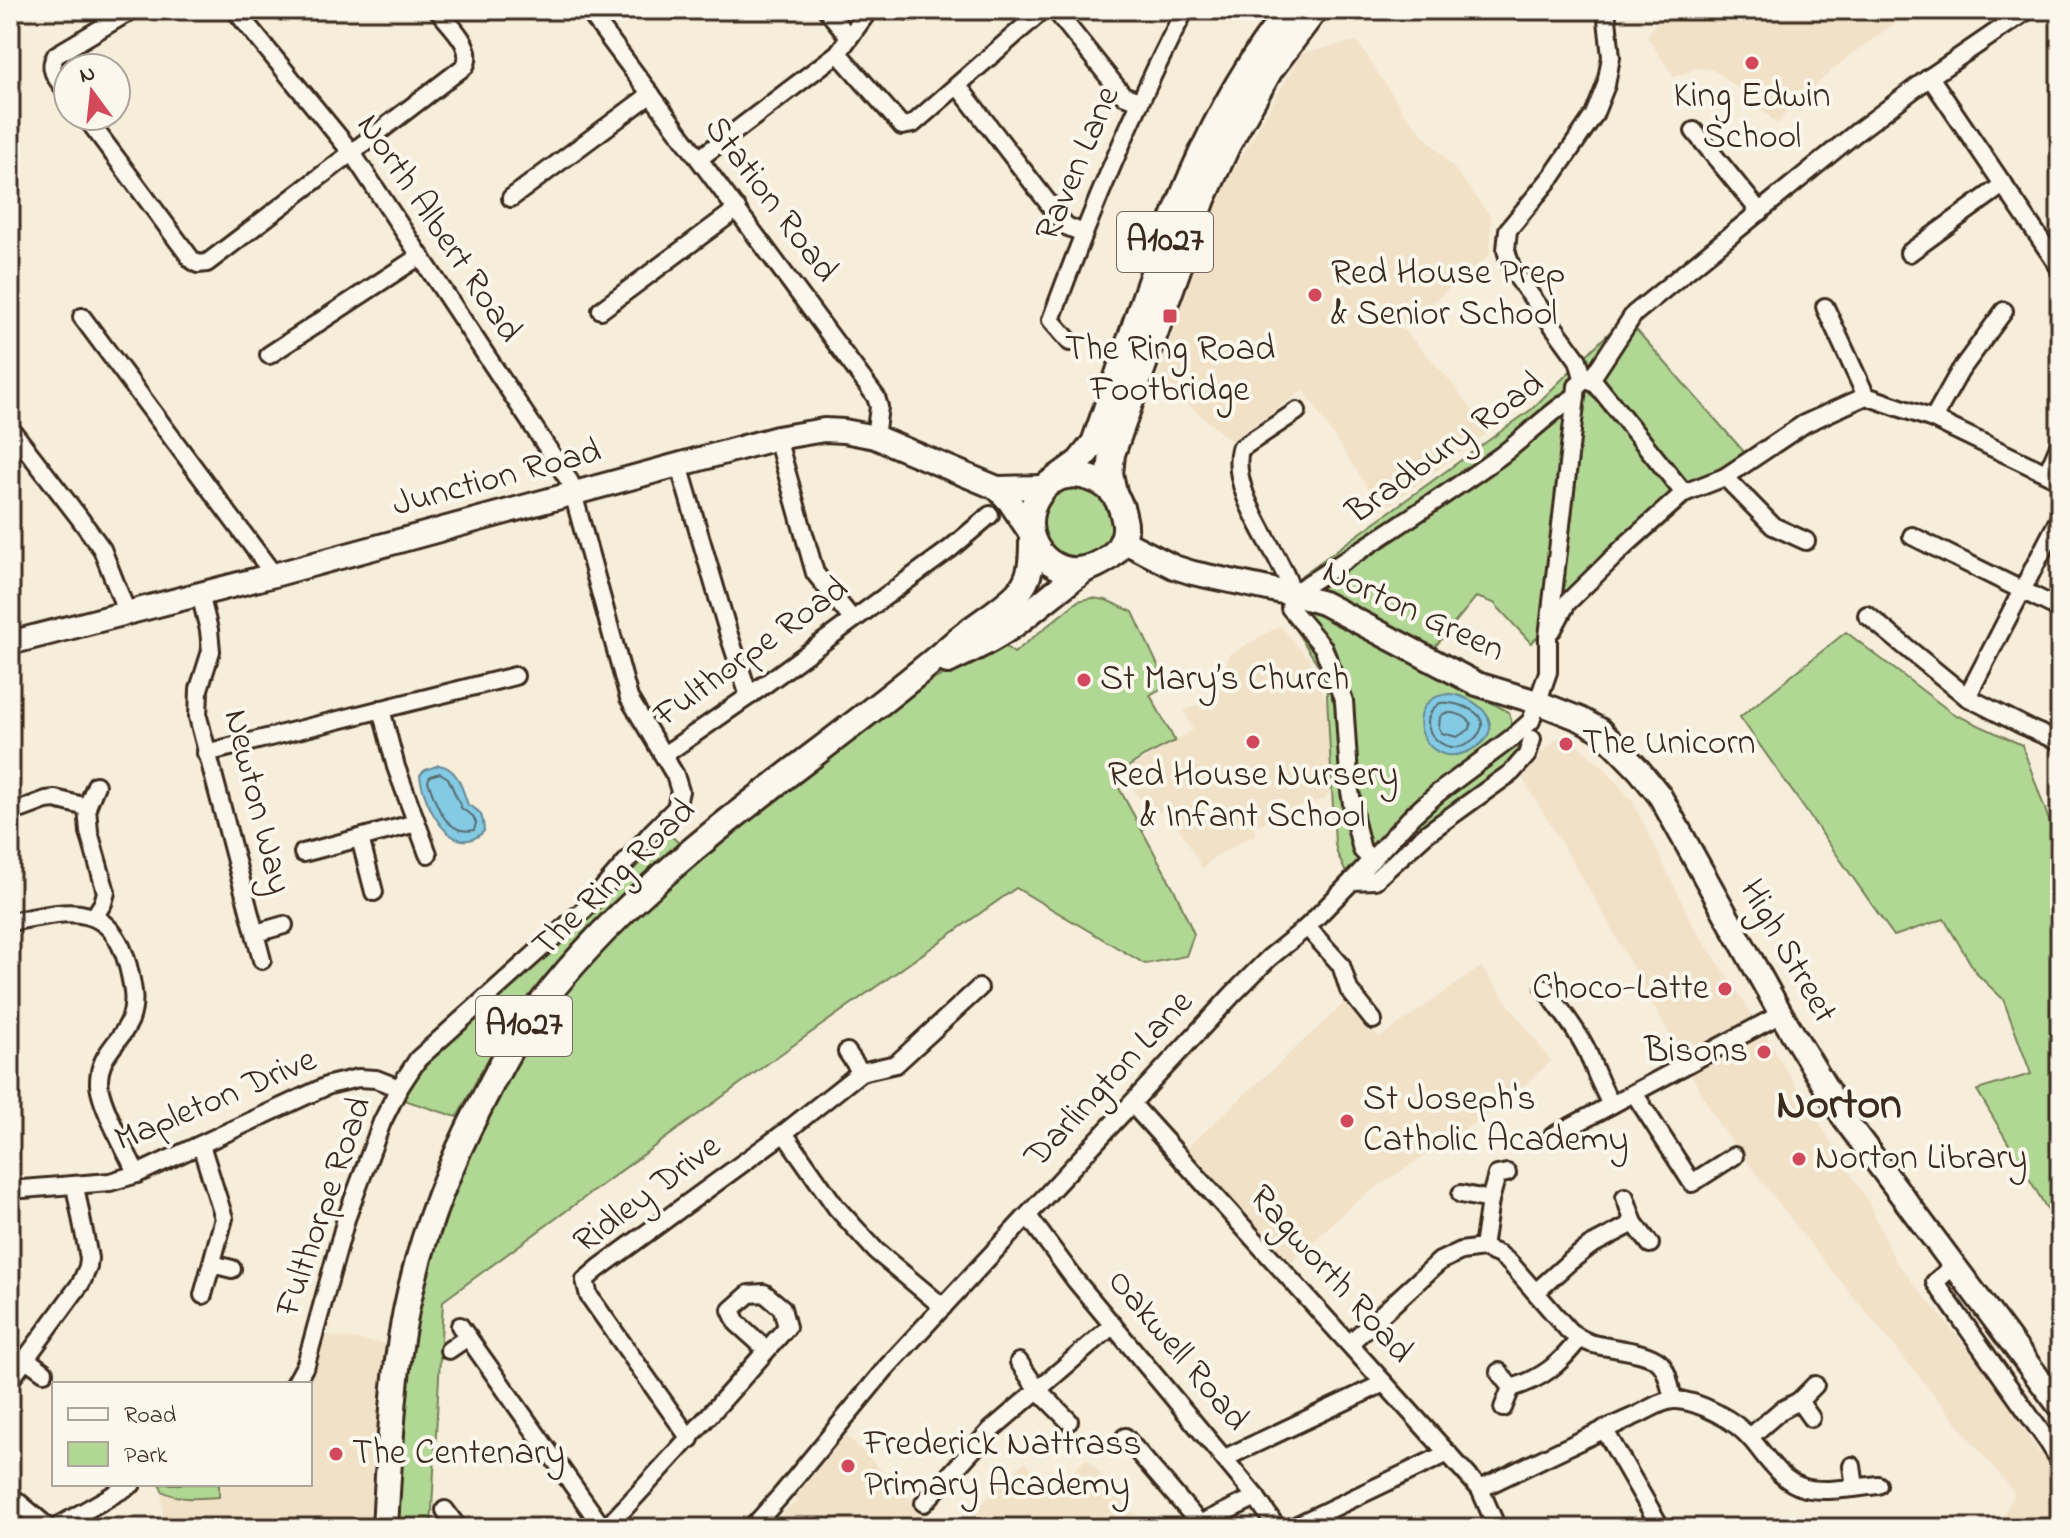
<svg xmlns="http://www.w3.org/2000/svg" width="2070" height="1538" viewBox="0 0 2070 1538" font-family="'Indie Flower',sans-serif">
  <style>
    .built { fill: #f1e1c7 }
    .green { fill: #b0d793; stroke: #768058; stroke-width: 2 }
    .water { fill: #83cae4; stroke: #668a95; stroke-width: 2 }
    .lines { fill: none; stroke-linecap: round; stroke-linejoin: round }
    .shore { stroke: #586a6d; stroke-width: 2 }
    .street-casing { stroke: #3b2a1e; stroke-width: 22 }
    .secondary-casing { stroke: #3b2a1e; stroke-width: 28 }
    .primary-casing { stroke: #3b2a1e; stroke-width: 30 }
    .street { stroke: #fbf7ec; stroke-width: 16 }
    .secondary { stroke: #fbf7ec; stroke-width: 22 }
    .primary { stroke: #fbf7ec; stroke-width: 24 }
    .poi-dot { fill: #d1495b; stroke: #fbf7ec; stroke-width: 3 }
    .labels { text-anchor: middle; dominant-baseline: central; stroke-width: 8; stroke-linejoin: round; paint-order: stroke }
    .shield { fill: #fbf7ec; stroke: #75685c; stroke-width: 2 }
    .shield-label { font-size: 34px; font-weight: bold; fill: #3b2a1e }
    .poi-label { font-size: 36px; fill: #3b2a1e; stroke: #fbf7ec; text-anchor: start }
    .street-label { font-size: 36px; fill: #3b2a1e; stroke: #fbf7ec }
    .district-label { font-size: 44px; font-weight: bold; fill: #3b2a1e; stroke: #fbf7ec }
  </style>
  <rect width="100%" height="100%" fill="#f6eddb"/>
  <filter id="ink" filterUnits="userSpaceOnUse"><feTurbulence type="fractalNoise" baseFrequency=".0125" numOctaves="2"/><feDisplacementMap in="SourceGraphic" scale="16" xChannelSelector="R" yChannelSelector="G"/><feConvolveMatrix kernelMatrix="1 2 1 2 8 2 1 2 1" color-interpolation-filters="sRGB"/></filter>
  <g filter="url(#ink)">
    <!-- built -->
    <g class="built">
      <path d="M1664,10H1914L1846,58L1801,98L1777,124L1747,94L1712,69L1696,68L1674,77L1647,37Z"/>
      <path d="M1357,41L1405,114L1452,166L1491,217L1490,255L1414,318L1399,325L1447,377L1489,432L1382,510L1304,390L1231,441L1157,379L1220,194L1301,54Z"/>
      <path d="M1280,626L1306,656L1308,655L1334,722L1333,781L1330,792L1324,799L1299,807L1253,827L1256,834L1214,857L1203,869L1167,808L1150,817L1124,772L1193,730L1184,711L1211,698L1218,688L1230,654Z"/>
      <path d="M1564,733L1605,769L1633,802L1694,927L1739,994L1869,1203L1895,1261L1992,1378L2039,1453L2060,1455V1528H1996L2015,1494L1803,1235L1718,1123L1600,908L1519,772Z"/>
      <path d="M1481,967L1551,1061L1518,1091L1519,1094L1363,1196L1346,1210L1291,1263L1187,1148L1350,998L1379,1038Z"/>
      <path d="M325,1335L387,1344L373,1528H163L162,1491L171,1496L218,1497L219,1484H310V1384H309Z"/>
      <path d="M846,1435L939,1528H771L787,1508L799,1501L795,1496Z"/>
      <path d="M1087,1458L1146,1528H957L1025,1462L1052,1492Z"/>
    </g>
    <!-- green -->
    <g class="green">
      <path d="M1625,317L1745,453L1531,643L1494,603L1476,597L1420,665L1509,712L1512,725L1411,803L1349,873H1346L1337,853L1335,844L1326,677L1289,620L1302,575L1532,409Z"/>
      <circle cx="1078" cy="522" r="37"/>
      <path d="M1092,598L1106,600L1133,612L1167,685L1150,695L1175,741L1143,757L1113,777L1174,889L1194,934L1186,956L1145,964L1016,888L778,1056L443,1301L431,1528H394L403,1384L426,1271L439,1223L481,1123L547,1009L604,945L741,821L906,694L1002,644L1014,653L1078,601Z"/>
      <path d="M1846,632L1952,713L2022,745L2060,851V1231L1977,1090L2031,1074L2003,999L1977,974L1944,919L1894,936L1740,717Z"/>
      <path d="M1516,747L1519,750L1518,758L1372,873L1370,871L1419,819L1459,785Z"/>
      <path d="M669,834L680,844C608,901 544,970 495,1048C481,1070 470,1094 457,1117L404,1100L415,1081L430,1061L428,1058L585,918Z"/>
      <path d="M160,1484H219V1497C199,1498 180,1501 162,1491Z"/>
    </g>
    <!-- water -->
    <g class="water">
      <path d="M1451,694C1484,699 1509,731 1471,750C1421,776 1397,696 1451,694Z"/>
      <path d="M439,765C458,768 462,788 468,805C482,811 483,817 484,831C452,864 422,801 420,775L425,770Z"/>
    </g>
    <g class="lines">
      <!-- shore -->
      <g class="shore">
        <path d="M1440,703C1456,701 1496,713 1477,736C1452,767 1406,726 1440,703Z"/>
        <path d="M1445,713C1454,712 1465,715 1471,723L1470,729L1457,737L1442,733L1439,728L1440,717Z"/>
        <path d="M440,773L448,778L462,809L473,816L476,823L474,830C446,836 435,803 428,781L430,776Z"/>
      </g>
      <defs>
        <g id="street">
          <path d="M235,10L352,153L570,482L629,698L675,775L680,791L676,808L652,832L585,909L418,1059L399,1088L382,1122L346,1219L306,1364L295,1384"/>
          <path d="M588,10L876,397L879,407L875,437"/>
          <path d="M827,10L848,36"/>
          <path d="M909,10L910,11"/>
          <path d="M1055,10L1123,95L1139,101"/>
          <path d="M838,53L902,126L913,124L1043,10"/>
          <path d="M1930,77L2060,268"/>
          <path d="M958,86L1066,226L1083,233"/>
          <path d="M68,93C59,81 46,70 56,55L132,10"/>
          <path d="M85,116L192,260L198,264L207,263L465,66C475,46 450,26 438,10"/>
          <path d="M1694,131L1760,212"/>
          <path d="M700,158L838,53L869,10"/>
          <path d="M511,198L651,94"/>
          <path d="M1909,253L2004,184"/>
          <path d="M1825,307L1866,396"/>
          <path d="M601,310L737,209"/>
          <path d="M82,317L274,575"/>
          <path d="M1070,342L1051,320C1090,214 1133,110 1185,10"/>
          <path d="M269,355L420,256"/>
          <path d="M1584,381L1578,360L1512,270L1506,250L1508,230L1553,175L1594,115L1606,85L1611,57L1606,10"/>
          <path d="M1590,381L1597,385L1684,493"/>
          <path d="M1297,411L1240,449C1231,484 1262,529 1278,560C1283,570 1291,584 1292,595C1292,599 1290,604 1290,608L1323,647L1344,701L1350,791L1355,822L1362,850L1372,860"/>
          <path d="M1933,419L1960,371L2004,311"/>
          <path d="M10,428L78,516L102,549L127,613"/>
          <path d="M777,438L815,573L852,619"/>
          <path d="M679,465L729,635L749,696"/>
          <path d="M2047,473L2060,443"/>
          <path d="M1725,477L1773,526L1806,541"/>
          <path d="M1912,536L2060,609"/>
          <path d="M200,594L209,630L211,651L199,689L198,717L262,960"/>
          <path d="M1292,594C1362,550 1431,505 1499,457C1525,438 1548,413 1576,396L1577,386L1584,381H1590L1634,314L1857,132L1930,77L2028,10"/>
          <path d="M1867,615L1967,697L2030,729L2060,742"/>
          <path d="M1553,629L1567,603L1627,544L1684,493L1725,477L1804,424L1866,396L1933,419L2060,480"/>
          <path d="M1967,697L2060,517"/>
          <path d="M381,709L396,767L428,854"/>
          <path d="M206,753L515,676"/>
          <path d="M664,755L749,696L950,549L990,515"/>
          <path d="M87,807L96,785"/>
          <path d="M10,811L22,809L46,800L55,799L87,807L89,832L106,892L103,903L94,917"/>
          <path d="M360,838L374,892"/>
          <path d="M303,853L416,823"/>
          <path d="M1352,881L1375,880L1426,834L1512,772L1527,755L1532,739"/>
          <path d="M10,922C64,912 110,897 128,966C132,984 137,1001 130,1020C120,1044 98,1054 99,1084C100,1105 127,1153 137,1174"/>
          <path d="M1307,927L1341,965L1349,990L1373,1020"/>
          <path d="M256,933L284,925"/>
          <path d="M1545,988C1558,1007 1583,1037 1590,1058C1596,1074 1603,1089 1611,1105"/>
          <path d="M847,1052L861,1072L896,1064L979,988"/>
          <path d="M1634,1093L1692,1183L1734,1156"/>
          <path d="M1132,1104L1480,1489L1497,1528"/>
          <path d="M784,1133L836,1207L876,1251L943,1307"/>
          <path d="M1553,1136L1781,1014"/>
          <path d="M201,1145L224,1218L203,1295"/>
          <path d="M10,1190L110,1182L137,1174L329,1085L358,1078L376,1079L399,1088"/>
          <path d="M1461,1194L1490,1200"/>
          <path d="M1625,1197L1634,1223L1650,1244"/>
          <path d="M1028,1216L1076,1281L1256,1497L1277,1528"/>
          <path d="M1483,1248L1490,1200L1497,1175L1507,1173"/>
          <path d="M212,1264L232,1269"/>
          <path d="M1955,1265L1935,1282L2048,1442L2060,1461"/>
          <path d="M1536,1292L1568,1263L1590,1246L1634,1223"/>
          <path d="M460,1326L603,1528"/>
          <path d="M1350,1343L1440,1261L1461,1251L1483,1248L1500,1255L1510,1263L1569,1331C1578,1338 1586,1343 1598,1345C1613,1349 1648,1351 1660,1363C1668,1371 1670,1388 1673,1399"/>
          <path d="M449,1350L468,1337"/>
          <path d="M26,1359L44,1372"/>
          <path d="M1019,1362L1037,1389L1069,1421"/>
          <path d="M1499,1372L1511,1388L1503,1408"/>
          <path d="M11,1379L81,1283L88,1267L89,1258L75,1186"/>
          <path d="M1511,1388C1542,1379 1560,1364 1579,1339"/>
          <path d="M1799,1401L1811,1418"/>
          <path d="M1604,1429L1661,1528"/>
          <path d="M1125,1437L1200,1524L1256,1497"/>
          <path d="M1750,1437L1780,1411L1799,1401L1815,1385"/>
          <path d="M690,1439L589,1296L585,1280L599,1268L784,1133L861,1072"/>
          <path d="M1225,1458L1384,1383"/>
          <path d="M1852,1466L1855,1487"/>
          <path d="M1480,1489C1532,1464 1584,1438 1637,1415C1648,1410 1664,1399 1676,1400C1700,1401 1736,1421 1751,1439C1767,1457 1779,1481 1805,1488C1825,1493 1857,1487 1878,1485"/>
          <path d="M10,1495L49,1528"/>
          <path d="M924,1503L991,1430L1113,1325"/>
          <path d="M445,1510L458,1528"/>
          <path d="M55,1528L132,1484"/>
          <path d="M606,1528C668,1462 728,1395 787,1327L782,1308L764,1293L749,1294L731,1310L737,1323L767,1350"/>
          <path d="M752,1528L783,1493L886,1368L1233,994L1269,958L1307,927L1352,881L1413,815L1438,793L1513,737L1531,721L1548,672V637L1576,396"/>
          <path d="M1291,1528L1448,1453"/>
          <path d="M2056,1528L2060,1526"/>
        </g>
        <g id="secondary">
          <path d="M997,488L1044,487"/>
          <path d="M1123,541L1174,567L1193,573L1292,594L1323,603L1477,684L1537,702L1580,719L1600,730L1639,770L1660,796L1781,1014L1846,1121L2060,1407"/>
          <path d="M10,643L274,575L777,438L824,430L844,431L875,437L997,488L1009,501L1029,531"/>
        </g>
        <g id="primary">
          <path d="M1075,475C1102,478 1119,491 1124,519C1126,527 1125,536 1121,543C1116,555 1105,561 1094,566C1050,585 1012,534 1039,495C1043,488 1049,482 1057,479C1062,476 1069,476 1075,475Z"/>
          <path d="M1057,478L1079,462L1094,443C1148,295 1188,135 1289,10"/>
          <path d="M1114,492L1110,474L1112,454L1203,199L1228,144L1270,70L1315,10"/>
          <path d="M948,661C971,650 994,639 1015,624C1039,606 1061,586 1086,569"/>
          <path d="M385,1528C388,1472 391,1416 398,1360C409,1271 439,1185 480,1106C494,1079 508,1049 526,1024C638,866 808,769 953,644C973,626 998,613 1017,594C1031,579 1032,562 1032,542"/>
        </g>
      </defs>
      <!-- street casing -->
      <use href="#street" class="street-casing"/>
      <!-- secondary casing -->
      <use href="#secondary" class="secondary-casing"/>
      <!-- primary casing -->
      <use href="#primary" class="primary-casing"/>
      <!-- street -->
      <use href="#street" class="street"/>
      <!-- secondary -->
      <use href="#secondary" class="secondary"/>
      <!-- primary -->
      <use href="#primary" class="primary"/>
    </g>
  </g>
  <!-- markers -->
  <g class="poi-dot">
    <circle cx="1752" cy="63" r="8"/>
    <circle cx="1315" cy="295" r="8"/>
    <rect x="1162" y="308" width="16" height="16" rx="4"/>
    <circle cx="1084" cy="680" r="8"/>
    <circle cx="1253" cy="742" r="8"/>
    <circle cx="1566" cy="744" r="8"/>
    <circle cx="1725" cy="989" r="8"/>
    <circle cx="1764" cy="1052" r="8"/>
    <circle cx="1347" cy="1121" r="8"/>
    <circle cx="1799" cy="1159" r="8"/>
    <circle cx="336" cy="1454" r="8"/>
    <circle cx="848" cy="1466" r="8"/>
  </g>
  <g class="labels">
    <!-- shield labels -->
    <g class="shield">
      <rect x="1117" y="212" width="96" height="60" rx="6"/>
      <rect x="476" y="996" width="96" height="60" rx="6"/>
    </g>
    <g class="shield-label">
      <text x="1165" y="242">A1027</text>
      <text x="524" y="1026">A1027</text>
    </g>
    <!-- poi labels -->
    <g class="poi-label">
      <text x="1752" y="97" text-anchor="middle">King Edwin<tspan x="1752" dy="41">School</tspan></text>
      <text x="1331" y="274">Red House Prep<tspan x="1331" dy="41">&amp; Senior School</tspan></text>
      <text x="1170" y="350" text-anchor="middle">The Ring Road<tspan x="1170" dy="41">Footbridge</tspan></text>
      <text x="1100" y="680">St Mary’s Church</text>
      <text x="1582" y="744">The Unicorn</text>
      <text x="1253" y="776" text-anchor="middle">Red House Nursery<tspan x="1253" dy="41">&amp; Infant School</tspan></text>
      <text x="1709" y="989" text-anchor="end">Choco-Latte</text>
      <text x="1748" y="1052" text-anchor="end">Bisons</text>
      <text x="1363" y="1100">St Joseph's<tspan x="1363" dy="41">Catholic Academy</tspan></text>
      <text x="1815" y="1159">Norton Library</text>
      <text x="864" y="1445">Frederick Nattrass<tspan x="864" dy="41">Primary Academy</tspan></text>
      <text x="352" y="1454">The Centenary</text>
    </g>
    <!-- street labels -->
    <g class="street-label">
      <text transform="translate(1079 164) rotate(-67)">Raven Lane</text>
      <text transform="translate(770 200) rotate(53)">Station Road</text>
      <text transform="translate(438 229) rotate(56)">North Albert Road</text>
      <text transform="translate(1446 449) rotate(-36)">Bradbury Road</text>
      <text transform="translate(497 479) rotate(-15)">Junction Road</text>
      <text transform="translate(1413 612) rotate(25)">Norton Green</text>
      <text transform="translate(752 653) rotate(-36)">Fulthorpe Road</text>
      <text transform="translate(256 802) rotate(76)">Newton Way</text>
      <text transform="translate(615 879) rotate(-44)">The Ring Road</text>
      <text transform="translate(1787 952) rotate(60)">High Street</text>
      <text transform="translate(1110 1080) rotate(-47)">Darlington Lane</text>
      <text transform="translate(216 1101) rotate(-23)">Mapleton Drive</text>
      <text transform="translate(648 1195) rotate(-37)">Ridley Drive</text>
      <text transform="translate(325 1207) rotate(-71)">Fulthorpe Road</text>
      <text transform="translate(1330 1275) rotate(48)">Ragworth Road</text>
      <text transform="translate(1177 1351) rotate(50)">Oakwell Road</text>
    </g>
    <!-- district labels -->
    <g class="district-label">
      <text x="1839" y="1106">Norton</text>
    </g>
  </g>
  <!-- margin -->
  <rect width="2070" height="1538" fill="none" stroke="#fbf7ec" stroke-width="40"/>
  <rect x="20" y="20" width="2030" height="1498" fill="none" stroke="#3b2a1e" stroke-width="3" filter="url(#ink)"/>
  <!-- legend -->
  <rect x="52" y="1382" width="260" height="104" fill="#fbf7ec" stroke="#aea59a" stroke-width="2"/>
  <rect x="68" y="1408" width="40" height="12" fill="#fbf7ec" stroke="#aea59a" stroke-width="2"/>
  <text x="124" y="1422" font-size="24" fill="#3b2a1e">Road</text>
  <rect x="68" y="1442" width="40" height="24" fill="#b0d793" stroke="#aea59a" stroke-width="2"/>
  <text x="124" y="1462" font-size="24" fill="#3b2a1e">Park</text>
  <!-- north arrow -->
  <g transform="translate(92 92) rotate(345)"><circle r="38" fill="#fbf7ec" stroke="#aea59a" stroke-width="2"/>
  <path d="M0-6L14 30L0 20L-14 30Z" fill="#d1495b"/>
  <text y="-12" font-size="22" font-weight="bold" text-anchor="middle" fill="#3b2a1e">N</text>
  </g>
</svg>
